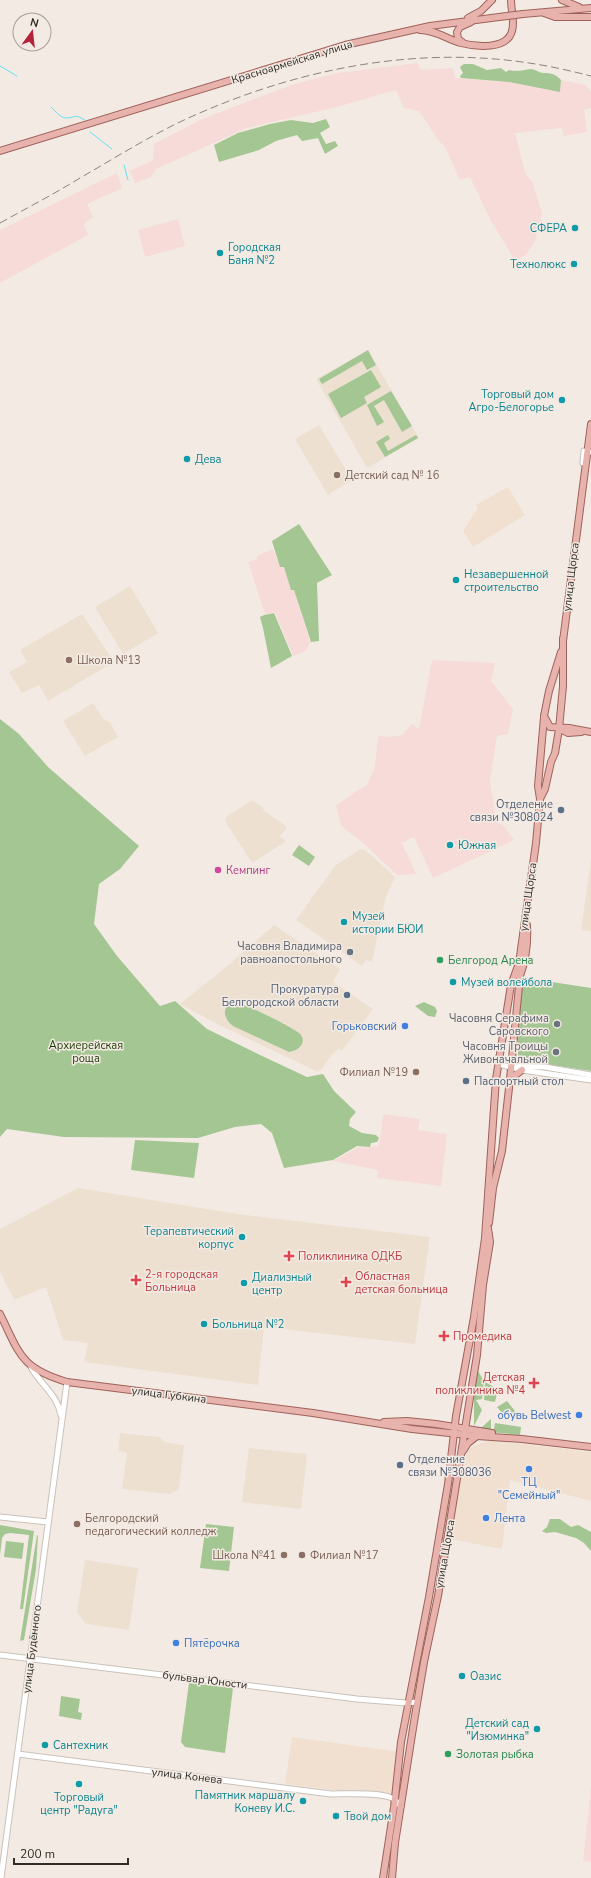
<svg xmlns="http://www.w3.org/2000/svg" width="591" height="1878" viewBox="0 0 591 1878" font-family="'Nunito Sans',sans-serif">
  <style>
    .commercial { fill: #f1dfcf }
    .industrial { fill: #f6dbd8 }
    .built { fill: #ede0d1 }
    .green { fill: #a4c692 }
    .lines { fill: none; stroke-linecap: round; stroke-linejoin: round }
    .stream { stroke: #63e1f5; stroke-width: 1 }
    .minor-casing { stroke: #c9c2ba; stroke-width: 7 }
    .major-casing { stroke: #9e625b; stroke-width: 8 }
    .minor { stroke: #fff; stroke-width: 5 }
    .major { stroke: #e8b2ad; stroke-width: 6 }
    .rail { stroke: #89847f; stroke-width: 1; stroke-dasharray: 8 4; stroke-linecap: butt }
    .major-bridge-casing { stroke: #9e625b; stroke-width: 8; stroke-linecap: butt }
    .major-bridge { stroke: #e8b2ad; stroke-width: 6 }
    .culture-dot { fill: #0f9aa8; stroke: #f3ebe3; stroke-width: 1.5 }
    .education-dot { fill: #8d6e63; stroke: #f3ebe3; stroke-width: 1.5 }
    .service-dot { fill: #5c6f8a; stroke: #f3ebe3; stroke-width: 1.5 }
    .hotel-dot { fill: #d1479c; stroke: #f3ebe3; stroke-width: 1.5 }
    .worship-dot { fill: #6b7280; stroke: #f3ebe3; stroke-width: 1.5 }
    .leisure-dot { fill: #2e9e5b; stroke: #f3ebe3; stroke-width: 1.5 }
    .shop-dot { fill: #3f7fe0; stroke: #f3ebe3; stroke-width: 1.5 }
    .health-dot { fill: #e0444e; stroke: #f3ebe3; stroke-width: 1.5 }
    .labels { text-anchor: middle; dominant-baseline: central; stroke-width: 3; stroke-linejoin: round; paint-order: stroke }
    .street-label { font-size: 11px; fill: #2f2c29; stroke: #f3ebe3 }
    .culture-label { font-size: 11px; fill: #0d838f; stroke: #f3ebe3; text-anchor: start }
    .education-label { font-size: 11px; fill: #785e54; stroke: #f3ebe3; text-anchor: start }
    .service-label { font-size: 11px; fill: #4e5e75; stroke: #f3ebe3; text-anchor: end }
    .hotel-label { font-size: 11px; fill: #b23c85; stroke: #f3ebe3; text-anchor: start }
    .worship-label { font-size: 11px; fill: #5b616d; stroke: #f3ebe3; text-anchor: end }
    .leisure-label { font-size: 11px; fill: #27864d; stroke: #f3ebe3; text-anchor: start }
    .shop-label { font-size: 11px; fill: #366cbe; stroke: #f3ebe3; text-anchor: end }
    .park-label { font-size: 11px; fill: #1b3903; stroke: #f3ebe3 }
    .health-label { font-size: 11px; fill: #be3a42; stroke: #f3ebe3; text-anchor: start }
  </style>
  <rect width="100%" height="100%" fill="#f3ebe3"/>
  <!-- commercial -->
  <g class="commercial">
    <path d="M508,487L525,515L473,547L463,531L478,508L476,505Z"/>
    <path d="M491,1440L591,1452V1501L510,1480L502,1549L450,1539L461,1478L468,1448Z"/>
    <path d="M292,1737L400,1752L393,1792L391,1795H372L285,1784Z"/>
  </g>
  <!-- industrial -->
  <g class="industrial">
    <path d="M418,63L420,70L453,68L455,78L509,82L560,92L561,80L586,85L591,92V108L584,110L587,132L564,136L562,128L515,133L526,175L532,181L542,213L535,241L526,255L515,261L490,219L470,177L460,180L445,147L439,141L419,111L404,108L396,90L337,107L247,128L156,169L151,177L135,183L130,171L153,160L154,144L202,119L291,85L337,73Z"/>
    <path d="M117,173L122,188L87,204L93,217L84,224L88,235L0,283V230Z"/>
    <path d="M178,219L185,246L145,257L138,230Z"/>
    <path d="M273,549L280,567H284L291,590H294L310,642L306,651L293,656L275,612L265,614L248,562L257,559V556Z"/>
    <path d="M432,660L495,663L491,681L513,709L508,734L497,736L490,781L495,813L490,817L492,821L503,825L514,840L433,878L414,837L402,843L416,874L397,875L362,842L341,826L336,806L352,794L367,785L375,767L378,736L390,737L402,735L412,724L419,729Z"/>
    <path d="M383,1114L420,1119L418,1130L447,1134L441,1186L377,1178L378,1170L333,1161L357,1148L379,1146Z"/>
    <path d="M591,1786V1862L583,1861Z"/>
  </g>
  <!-- built -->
  <g class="built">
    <path d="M368,350L419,438L367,468L316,379Z"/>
    <path d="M319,425L352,480L328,495L295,439Z"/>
    <path d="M130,586L158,633L123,654L95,607Z"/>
    <path d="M82,614L114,662L48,701L39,685L22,693L9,672L27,662L20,650Z"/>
    <path d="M93,703L104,720L110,722L118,737L85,756L63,721Z"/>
    <path d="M251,801H254L264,809L263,810L287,827L280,836L285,840V842L252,863L225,821L227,816Z"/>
    <path d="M360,849L365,850L395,877L386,896L372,962L366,960L362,966L296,920L335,866Z"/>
    <path d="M591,859V931L581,930Z"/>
    <path d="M274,925L340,969L333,982L373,1009L345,1047L342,1050L338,1049L330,1057L321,1070L318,1072L219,1025L180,1004L232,962Z"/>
    <path d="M78,1188L238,1214L430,1237L415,1344L264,1327L258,1385L84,1362L88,1343L63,1340L46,1287L14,1300L0,1272V1229Z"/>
    <path d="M120,1433L160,1437L164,1442L184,1445L179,1489L170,1494L122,1489L127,1453L118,1451Z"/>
    <path d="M249,1448L307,1454L301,1509L242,1502Z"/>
    <path d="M85,1560L138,1568L129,1630L86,1624L77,1612Z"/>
  </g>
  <!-- green -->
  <g class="green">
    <path d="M464,64H473L487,70L501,68L506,72L509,70C517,72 523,70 531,69C535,69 539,73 544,73C551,73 556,74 561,80L560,92L509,82L461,78L460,76L463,73L460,67Z"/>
    <path d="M326,119L330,127L320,133L326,144L335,141L338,146L325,154L318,138L302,141L297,135L276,141L259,150L219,162L214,145L238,133L270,124L291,120L313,123Z"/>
    <path d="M368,350L376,365L367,370L362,361L322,384L319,379Z"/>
    <path d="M371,370L381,387L364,397L367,403L341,418L328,394Z"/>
    <path d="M391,391L412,426L402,432L384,400L374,406L384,422L377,426L367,405Z"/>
    <path d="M388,435L390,439L384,443L388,451L416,435L418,438L385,457L376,442Z"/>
    <path d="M299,524L332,575L317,583L319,641L311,642L294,590H291L284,567H280L272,541Z"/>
    <path d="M274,613L292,656L271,668L263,628L260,617L264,615Z"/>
    <path d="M0,719L19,734L48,767L139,846L120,869L99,884L94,924L117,956L160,1006L175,1001L207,1029L260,1055L307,1077L323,1074L334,1091L356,1112L350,1119L349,1126L362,1133L376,1135L379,1138L377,1142L371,1143L370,1147L357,1146L333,1160L284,1168L272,1133L261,1124L235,1127L198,1138L64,1137L7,1129L0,1137Z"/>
    <path d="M299,845L315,857L309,866L292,855Z"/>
    <path d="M526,978L591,988V1071L524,1061L518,1056V1005L522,981Z"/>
    <path d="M234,1002C242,1002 297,1029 301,1035C307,1044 297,1051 289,1052L233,1026C223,1018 221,1007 234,1002Z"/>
    <path d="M424,1002L435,1007L437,1011L435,1017L428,1016L415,1006Z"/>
    <path d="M135,1140L199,1143L194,1178L131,1170Z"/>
    <path d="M478,1359H480L478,1371L484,1381L482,1399L476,1400L482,1410L474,1426V1399Z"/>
    <path d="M485,1382L498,1389L495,1402L484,1400Z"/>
    <path d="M507,1401L519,1416L502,1413L497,1407Z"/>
    <path d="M491,1419V1429H494L495,1423L521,1427L520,1435L480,1431L475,1428L482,1427Z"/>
    <path d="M550,1519H560L571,1527L578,1525L591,1532V1551L584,1543L576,1538L555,1532L546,1533L542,1531L547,1527Z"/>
    <path d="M206,1524L234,1527L229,1571L200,1568Z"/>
    <path d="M0,1525L34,1531L23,1609H20L29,1535L10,1533L5,1534L2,1538L0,1555Z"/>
    <path d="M37,1535L38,1536L36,1569L24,1640L20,1641Z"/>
    <path d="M6,1541L24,1543L22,1559L4,1557Z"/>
    <path d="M189,1683L233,1688L225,1753L185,1747L181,1742Z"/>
    <path d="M61,1696L80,1699L78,1712L82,1713L81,1720L59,1716Z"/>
  </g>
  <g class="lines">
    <!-- stream -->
    <g class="stream">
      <path d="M0,66L17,76"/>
      <path d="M51,107C62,118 62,120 77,116L85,120"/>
      <path d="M90,132L112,149"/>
      <path d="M124,165L128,180"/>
    </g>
    <defs>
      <g id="minor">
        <path d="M583,463L584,451L591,452"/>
        <path d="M498,1064L522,1070L591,1080"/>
        <path d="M513,1066L545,1067L591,1075"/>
        <path d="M31,1367C40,1384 57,1394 61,1415"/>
        <path d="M0,1517L48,1522"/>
        <path d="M0,1655L357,1699L406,1703L417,1702"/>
        <path d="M18,1754L331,1794C347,1794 378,1792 392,1798C397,1800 398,1803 401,1807"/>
        <path d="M1,1878L67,1382"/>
      </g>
      <g id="major">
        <path d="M562,0L579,7"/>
        <path d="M544,13L555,17H591"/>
        <path d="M523,14L591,8"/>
        <path d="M468,18L481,11L492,0"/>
        <path d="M420,30C436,30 446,39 461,43C476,47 507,50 512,31C515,21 511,10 511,0"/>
        <path d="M462,42L458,39L457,32L460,27L471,22"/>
        <path d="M0,151L345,45L430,26L499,17"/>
        <path d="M563,641L591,424"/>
        <path d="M561,652L549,691L544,716L550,727L569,728L591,732"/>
        <path d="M560,729L568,733L581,732"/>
        <path d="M540,799L538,786L544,717"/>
        <path d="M510,1079L520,976C526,960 528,942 527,925"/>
        <path d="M489,1223L493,1188L502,1151L510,1079L522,1070"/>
        <path d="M0,1314C20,1354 20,1368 67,1382L313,1413L412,1429L477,1436L522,1439L591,1447"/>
        <path d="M384,1422L407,1421L436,1424L492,1433"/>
        <path d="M463,1451L468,1443L477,1436"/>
        <path d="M383,1878L394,1807L401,1742L429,1597L448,1484L456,1416L474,1317L485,1238L496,1079L511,985L519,963L536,843L540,799L545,789L551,762L555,753L559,729L563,686V639"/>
        <path d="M392,1878L395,1843L414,1722L424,1662L438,1596L477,1355L483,1285L490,1242L488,1228"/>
      </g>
    </defs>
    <!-- minor casing -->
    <use href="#minor" class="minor-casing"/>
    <!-- major casing -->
    <use href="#major" class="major-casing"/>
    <!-- minor -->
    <use href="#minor" class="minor"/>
    <!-- major -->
    <use href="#major" class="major"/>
    <!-- rail -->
    <path class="rail" d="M0,223C27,208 54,194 80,178C120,155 159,130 202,112C304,68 418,46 529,63C550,66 571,71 591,76"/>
    <defs>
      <path id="major-bridge" d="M499,17L523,14"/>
    </defs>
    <!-- major-bridge casing -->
    <use href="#major-bridge" class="major-bridge-casing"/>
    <!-- major-bridge -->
    <use href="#major-bridge" class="major-bridge"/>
  </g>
  <!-- markers -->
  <g class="culture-dot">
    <circle cx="575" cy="228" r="4"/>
    <circle cx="220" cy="253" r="4"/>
    <circle cx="574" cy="264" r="4"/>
    <circle cx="562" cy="400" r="4"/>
    <circle cx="187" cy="459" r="4"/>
    <circle cx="456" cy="580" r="4"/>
    <circle cx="450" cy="845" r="4"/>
    <circle cx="344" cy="922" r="4"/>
    <circle cx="453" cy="982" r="4"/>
    <circle cx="242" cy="1237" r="4"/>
    <circle cx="244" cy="1283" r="4"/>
    <circle cx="204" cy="1324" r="4"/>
    <circle cx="462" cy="1676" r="4"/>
    <circle cx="537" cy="1729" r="4"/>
    <circle cx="45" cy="1745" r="4"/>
    <circle cx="79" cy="1784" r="4"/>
    <circle cx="303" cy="1801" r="4"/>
    <circle cx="336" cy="1816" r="4"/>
  </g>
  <g class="education-dot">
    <circle cx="337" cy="475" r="4"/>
    <circle cx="69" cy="660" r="4"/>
    <circle cx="416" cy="1072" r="4"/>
    <circle cx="77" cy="1524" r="4"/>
    <circle cx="284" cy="1555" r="4"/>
    <circle cx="302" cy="1555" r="4"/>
  </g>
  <g class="service-dot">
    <circle cx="561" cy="810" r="4"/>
    <circle cx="347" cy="995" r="4"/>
    <circle cx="466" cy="1081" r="4"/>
    <circle cx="400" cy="1465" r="4"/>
  </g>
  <circle class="hotel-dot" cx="218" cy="870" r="4"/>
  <g class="worship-dot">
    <circle cx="350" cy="952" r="4"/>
    <circle cx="557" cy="1024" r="4"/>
    <circle cx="556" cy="1052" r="4"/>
  </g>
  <g class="leisure-dot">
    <circle cx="440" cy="960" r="4"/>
    <circle cx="448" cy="1754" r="4"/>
  </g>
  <g class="shop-dot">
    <circle cx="405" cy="1026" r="4"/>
    <circle cx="579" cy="1415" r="4"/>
    <circle cx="529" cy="1469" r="4"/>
    <circle cx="486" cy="1518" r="4"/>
    <circle cx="176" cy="1643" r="4"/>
  </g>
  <g class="health-dot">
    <path d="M287 1250h4v4h4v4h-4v4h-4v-4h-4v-4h4z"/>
    <path d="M134 1274h4v4h4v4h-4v4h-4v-4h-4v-4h4z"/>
    <path d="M344 1276h4v4h4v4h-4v4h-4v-4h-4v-4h4z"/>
    <path d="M442 1330h4v4h4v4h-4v4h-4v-4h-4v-4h4z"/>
    <path d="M532 1377h4v4h4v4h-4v4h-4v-4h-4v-4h4z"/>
  </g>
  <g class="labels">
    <!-- street labels -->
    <g class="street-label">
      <text transform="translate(292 62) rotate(-17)">Красноармейская улица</text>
      <text transform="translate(571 577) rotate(-83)">улица Щорса</text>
      <text transform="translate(528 897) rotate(-82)">улица Щорса</text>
      <text transform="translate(169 1395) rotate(7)">улица Губкина</text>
      <text transform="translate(445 1554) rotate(-80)">улица Щорса</text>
      <text transform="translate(32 1649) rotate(-83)">улица Будённого</text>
      <text transform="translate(205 1680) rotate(7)">бульвар Юности</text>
      <text transform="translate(187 1776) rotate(7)">улица Конева</text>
    </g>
    <!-- culture labels -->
    <g class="culture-label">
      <text x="567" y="228" text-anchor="end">СФЕРА</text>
      <text x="228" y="247">Городская<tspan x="228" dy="13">Баня №2</tspan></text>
      <text x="566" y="264" text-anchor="end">Технолюкс</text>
      <text x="554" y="394" text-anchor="end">Торговый дом<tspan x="554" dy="13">Агро-Белогорье</tspan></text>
      <text x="195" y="459">Дева</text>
      <text x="464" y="574">Незавершенной<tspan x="464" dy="13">строительство</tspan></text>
      <text x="458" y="845">Южная</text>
      <text x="352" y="916">Музей<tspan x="352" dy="13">истории БЮИ</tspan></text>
      <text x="461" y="982">Музей волейбола</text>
      <text x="234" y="1231" text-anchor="end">Терапевтический<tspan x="234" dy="13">корпус</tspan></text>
      <text x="252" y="1277">Диализный<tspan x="252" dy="13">центр</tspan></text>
      <text x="212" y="1324">Больница №2</text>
      <text x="470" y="1676">Оазис</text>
      <text x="529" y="1723" text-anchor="end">Детский сад<tspan x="529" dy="13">"Изюминка"</tspan></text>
      <text x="53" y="1745">Сантехник</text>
      <text x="295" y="1795" text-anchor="end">Памятник маршалу<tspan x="295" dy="13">Коневу И.С.</tspan></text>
      <text x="79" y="1797" text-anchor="middle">Торговый<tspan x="79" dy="13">центр "Радуга"</tspan></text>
      <text x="344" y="1816">Твой дом</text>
    </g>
    <!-- education labels -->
    <g class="education-label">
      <text x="345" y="475">Детский сад № 16</text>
      <text x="77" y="660">Школа №13</text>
      <text x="408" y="1072" text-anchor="end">Филиал №19</text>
      <text x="85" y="1518">Белгородский<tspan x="85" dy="13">педагогический колледж</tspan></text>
      <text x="276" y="1555" text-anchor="end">Школа №41</text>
      <text x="310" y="1555">Филиал №17</text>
    </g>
    <!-- service labels -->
    <g class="service-label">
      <text x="553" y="804">Отделение<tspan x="553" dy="13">связи №308024</tspan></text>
      <text x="339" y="989">Прокуратура<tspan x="339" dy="13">Белгородской области</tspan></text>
      <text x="474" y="1081" text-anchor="start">Паспортный стол</text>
      <text x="408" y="1459" text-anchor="start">Отделение<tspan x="408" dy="13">связи №308036</tspan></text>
    </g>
    <!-- hotel labels -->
    <g class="hotel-label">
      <text x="226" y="870">Кемпинг</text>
    </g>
    <!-- worship labels -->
    <g class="worship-label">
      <text x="342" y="946">Часовня Владимира<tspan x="342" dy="13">равноапостольного</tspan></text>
      <text x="549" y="1018">Часовня Серафима<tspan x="549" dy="13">Саровского</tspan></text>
      <text x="548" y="1046">Часовня Троицы<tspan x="548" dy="13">Живоначальной</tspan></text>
    </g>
    <!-- leisure labels -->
    <g class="leisure-label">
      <text x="448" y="960">Белгород Арена</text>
      <text x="456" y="1754">Золотая рыбка</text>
    </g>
    <!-- shop labels -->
    <g class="shop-label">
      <text x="397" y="1026">Горьковский</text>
      <text x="571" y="1415">обувь Belwest</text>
      <text x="529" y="1482" text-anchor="middle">ТЦ<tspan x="529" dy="13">"Семейный"</tspan></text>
      <text x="494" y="1518" text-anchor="start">Лента</text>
      <text x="184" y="1643" text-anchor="start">Пятёрочка</text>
    </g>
    <!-- park labels -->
    <g class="park-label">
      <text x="86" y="1045">Архиерейская<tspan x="86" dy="13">роща</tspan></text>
    </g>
    <!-- health labels -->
    <g class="health-label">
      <text x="298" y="1256">Поликлиника ОДКБ</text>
      <text x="145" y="1274">2-я городская<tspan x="145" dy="13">Больница</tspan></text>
      <text x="355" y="1276">Областная<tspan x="355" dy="13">детская больница</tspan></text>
      <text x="453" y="1336">Промедика</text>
      <text x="525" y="1377" text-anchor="end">Детская<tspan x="525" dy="13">поликлиника №4</tspan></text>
    </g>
  </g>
  <!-- north arrow -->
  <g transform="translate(32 32) rotate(15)"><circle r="19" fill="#f3ebe3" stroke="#a59f99"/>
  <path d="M0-3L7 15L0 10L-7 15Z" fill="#b5223b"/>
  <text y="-6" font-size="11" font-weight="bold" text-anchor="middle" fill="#2f2c29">N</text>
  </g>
  <!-- scale -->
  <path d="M14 1858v6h114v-6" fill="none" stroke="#2f2c29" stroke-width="2"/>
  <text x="20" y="1858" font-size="12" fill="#2f2c29" stroke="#f3ebe3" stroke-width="3" paint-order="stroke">200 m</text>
</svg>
